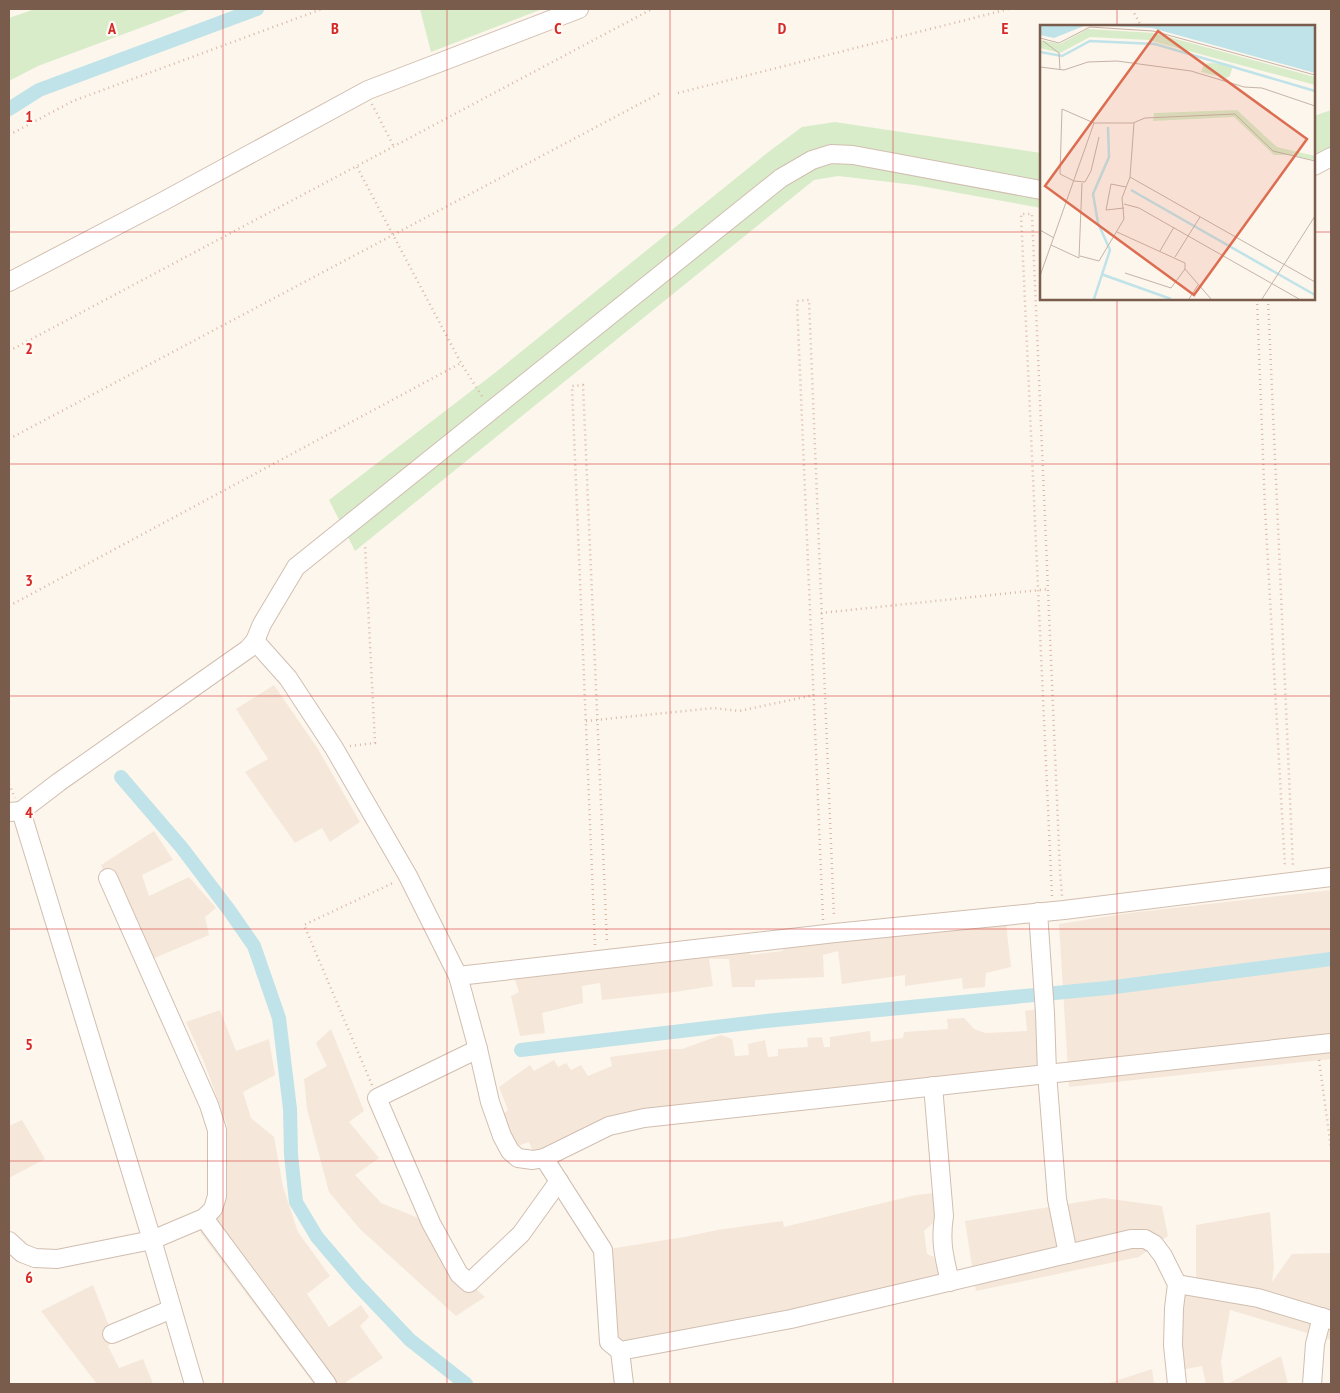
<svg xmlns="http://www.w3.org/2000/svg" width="1340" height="1393" viewBox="0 0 1340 1393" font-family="'PT Sans Narrow',sans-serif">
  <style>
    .residential { fill: #f5e8da }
    .green { fill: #d8ecc9 }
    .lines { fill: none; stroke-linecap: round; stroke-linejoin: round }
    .canal { stroke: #bfe3e8; stroke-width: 14 }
    .minor-casing { stroke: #d1beb0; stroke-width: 20 }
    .path { stroke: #d9b8a5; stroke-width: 2.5; stroke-dasharray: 1 4; stroke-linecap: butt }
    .minor { stroke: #fff; stroke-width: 18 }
    .grid { fill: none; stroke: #d62828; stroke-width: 1; stroke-opacity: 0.55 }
    .inset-river { fill: none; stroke: #bfe3e8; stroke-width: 2.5 }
    .inset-road { fill: none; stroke: #c5b3a7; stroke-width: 1 }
    .view { fill: #dc6d51; fill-opacity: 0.15; stroke: #dc6d51; stroke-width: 2.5 }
    .inset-edge { fill: none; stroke: #7a5c4d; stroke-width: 2.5 }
    .grid-label { font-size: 16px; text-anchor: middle; font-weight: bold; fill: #d62828; stroke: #fffaf3; stroke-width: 4.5; stroke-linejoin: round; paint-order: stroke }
  </style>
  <rect width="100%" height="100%" fill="#fdf6ec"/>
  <!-- residential -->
  <g class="residential">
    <path d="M274,685L318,749L360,822L330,842L322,828L295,843L245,772L268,759L236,709Z"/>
    <path d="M154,831L173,860L142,875L149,896L189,877L216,908L205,917L209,935L145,962L101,865Z"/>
    <path d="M1331,890V1059L1069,1087L1059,924L1129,913Z"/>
    <path d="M1006,923L1011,967L986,973L985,987L963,989L962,978L905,986V975L842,984L838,951L823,955L824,977L755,980V987H732L729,959H709L713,986L675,992L602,1000L600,983L582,986L583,1003L542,1013L545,1033L520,1036L511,996L519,992L514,977L746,950L751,955L782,951L789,944Z"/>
    <path d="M1037,1009L1038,1067L626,1113L601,1121L534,1154L529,1142L515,1147L501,1116L508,1110L499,1087L530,1065L534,1071L554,1060L558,1067L566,1063L571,1070L581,1065L588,1076L612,1066L610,1057L668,1049H682L721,1035L732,1039L735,1056L749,1055L748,1044L765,1040L768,1057L778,1056V1049L808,1047L807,1038L822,1037L824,1047H830V1037L870,1031L871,1042L903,1038L904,1032L948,1029L947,1019L964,1018L974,1029L986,1033L1027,1031L1025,1011Z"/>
    <path d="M220,1010L236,1051L269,1039L275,1075L243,1092L251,1118L274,1137L283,1187L298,1232L330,1276L307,1294L329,1327L361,1305L369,1317L360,1326L383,1358L346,1382L348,1384H314L200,1232L221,1215L227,1194V1125L204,1062L186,1022Z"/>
    <path d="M331,1029L364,1111L349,1122L379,1158L355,1175L381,1203L431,1223L459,1274L485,1297L456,1316L360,1229L329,1192L307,1109L304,1079L327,1066L316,1043Z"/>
    <path d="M22,1120L45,1159L9,1178V1126Z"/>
    <path d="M935,1193L939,1218L924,1231L927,1254L934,1257L940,1277L834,1303L624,1346L615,1339L609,1249L684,1237L717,1230L783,1221L784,1227L916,1195Z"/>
    <path d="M1104,1198L1162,1206L1168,1236L1139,1257L976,1291L965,1221Z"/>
    <path d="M1270,1212L1274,1268L1272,1282L1292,1254L1331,1253V1340L1230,1310L1221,1362L1224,1384H1206L1202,1366L1176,1371L1177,1284L1196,1287V1225Z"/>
    <path d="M93,1285L114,1339L108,1346L119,1368L143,1359L153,1384H97L41,1311Z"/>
    <path d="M1281,1356L1288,1384H1227Z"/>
    <path d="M1152,1369L1154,1384H1106Z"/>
  </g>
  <!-- green -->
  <g class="green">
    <path d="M35,9H191L38,66L9,81V18Z"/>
    <path d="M420,9H542L431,52Z"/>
    <path d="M1331,110V149L1314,157V116Z"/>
    <path d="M835,122L1041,153V208L915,185L838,176L814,180L355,551L329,500L496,372L767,153L802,127Z"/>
  </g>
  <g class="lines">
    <!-- canal -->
    <g class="canal">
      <path d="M9,109L39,90L257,9"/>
      <path d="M121,777L182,848L229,910L254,946L279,1018L290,1109L291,1155L296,1202L317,1237L357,1284L410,1340L466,1384"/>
      <path d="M521,1050L766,1021L1107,988L1331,959"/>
    </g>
    <defs>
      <g id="minor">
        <path d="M1314,166L1331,157"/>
        <path d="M9,282L160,203L368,90L579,9"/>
        <path d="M255,641L288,678L334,748L408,876L458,976L478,1049L490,1102L502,1136L510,1151L518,1158L533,1160L544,1158L609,1126L644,1118L1331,1043"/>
        <path d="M21,811L152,1240L194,1384"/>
        <path d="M9,812L21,811L59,782L248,649L255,641L262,624L296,567L781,178L812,160L831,154L853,155L1041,190"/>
        <path d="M1038,912L1045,1013L1047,1073L1057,1199L1068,1254"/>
        <path d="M458,976L835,933L1064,910L1331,877"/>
        <path d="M478,1049L377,1098L431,1223L459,1274L469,1283L521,1234L559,1181"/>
        <path d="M933,1086L944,1216C940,1242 944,1256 950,1282"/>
        <path d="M544,1158L603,1250L609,1342L620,1351L624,1384"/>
        <path d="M204,1218L327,1384"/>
        <path d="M9,1241L22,1253L35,1258L57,1259L152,1240L204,1218L213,1209L217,1196V1130L209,1105L108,878"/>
        <path d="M1177,1284L1258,1298L1331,1320"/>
        <path d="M112,1334L172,1309"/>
        <path d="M620,1351L791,1319L1131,1239H1145L1154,1244L1163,1256L1177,1284L1174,1308L1173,1345L1177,1384"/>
        <path d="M1312,1384L1315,1344L1322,1317"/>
      </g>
    </defs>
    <!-- minor casing -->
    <use href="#minor" class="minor-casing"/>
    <!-- path -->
    <g class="path">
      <path d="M1132,9L1141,26"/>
      <path d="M678,93L1009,9"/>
      <path d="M372,104L394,147"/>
      <path d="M9,135L73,101L322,9"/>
      <path d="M357,167L461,363L483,398"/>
      <path d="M1257,299L1265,509L1285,868"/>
      <path d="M1268,299L1293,867"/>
      <path d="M9,351L652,9"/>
      <path d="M9,439L662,92"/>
      <path d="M9,606L461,363"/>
      <path d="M821,613L1049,589"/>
      <path d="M586,721L714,708L739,711L814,695"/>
      <path d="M350,746L375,743L365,545"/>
      <path d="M9,784L15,798"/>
      <path d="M1052,896L1021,214H1032L1060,871L1062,896"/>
      <path d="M823,920L797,301L809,300L834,917"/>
      <path d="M595,945L572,386L583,385L607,943"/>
      <path d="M1319,1060L1331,1148"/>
      <path d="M372,1085L304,925L395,882"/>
    </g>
    <!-- minor -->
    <use href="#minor" class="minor"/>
  </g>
  <!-- grid -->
  <path class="grid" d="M223,9V1384M447,9V1384M670,9V1384M893,9V1384M1117,9V26M9,232H1041M1314,232H1331M1117,299V1384M9,464H1331M9,696H1331M9,929H1331M9,1161H1331"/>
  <!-- overview -->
  <g transform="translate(1040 25)">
    <rect width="275" height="275" fill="#fdf6ec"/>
    <path d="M48,4L114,8L275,52V60L108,15L50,12L20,28L0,23V15L20,19ZM171,38L193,40L190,51L186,53L161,47L164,39ZM197,85L237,122L275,131V135L251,130H234L194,92L113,96L114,88Z" fill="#d8ecc9"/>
    <path d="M0,1H44L14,13L0,10ZM67,1H275V48L112,3Z" fill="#bfe3e8"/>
    <path class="inset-river" d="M0,27L22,31L50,16L115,19L275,66M91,165L275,270M61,249L131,274M54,274L70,225L58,198L53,169L69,132L68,102"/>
    <path class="inset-road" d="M0,13L19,18L50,2L113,6L275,50M3,16L19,28L20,45M0,42L24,45L48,37L77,36L151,46L204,62L222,63L275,81M59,112L51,146L45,157L34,156L20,149L22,84L54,98H93L105,93L195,89L233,126L275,136M90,152L275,257M84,179L99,183L259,274M84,183L66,185L71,159L86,162M0,205L14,213M77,207L145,238V244L131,263L85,248M11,220L39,233L42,158M120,226L134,202M40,231L59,236L84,194L82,173L90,152L94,98M135,232L160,192M145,244L171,274M0,251L54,98M149,274L158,260M222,274L275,191"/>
    <path class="view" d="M118,6L267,114L154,270L5,161Z"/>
    <rect width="275" height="275" class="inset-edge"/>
  </g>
  <g class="grid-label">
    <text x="112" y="34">A</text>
    <text x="335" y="34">B</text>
    <text x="558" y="34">C</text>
    <text x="782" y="34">D</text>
    <text x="1005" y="34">E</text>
    <text x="29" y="122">1</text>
    <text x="29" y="354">2</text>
    <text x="29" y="586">3</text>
    <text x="29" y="818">4</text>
    <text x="29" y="1050">5</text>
    <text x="29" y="1283">6</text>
  </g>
  <!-- border -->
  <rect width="1340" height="1393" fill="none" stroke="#7a5c4d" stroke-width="20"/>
</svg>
